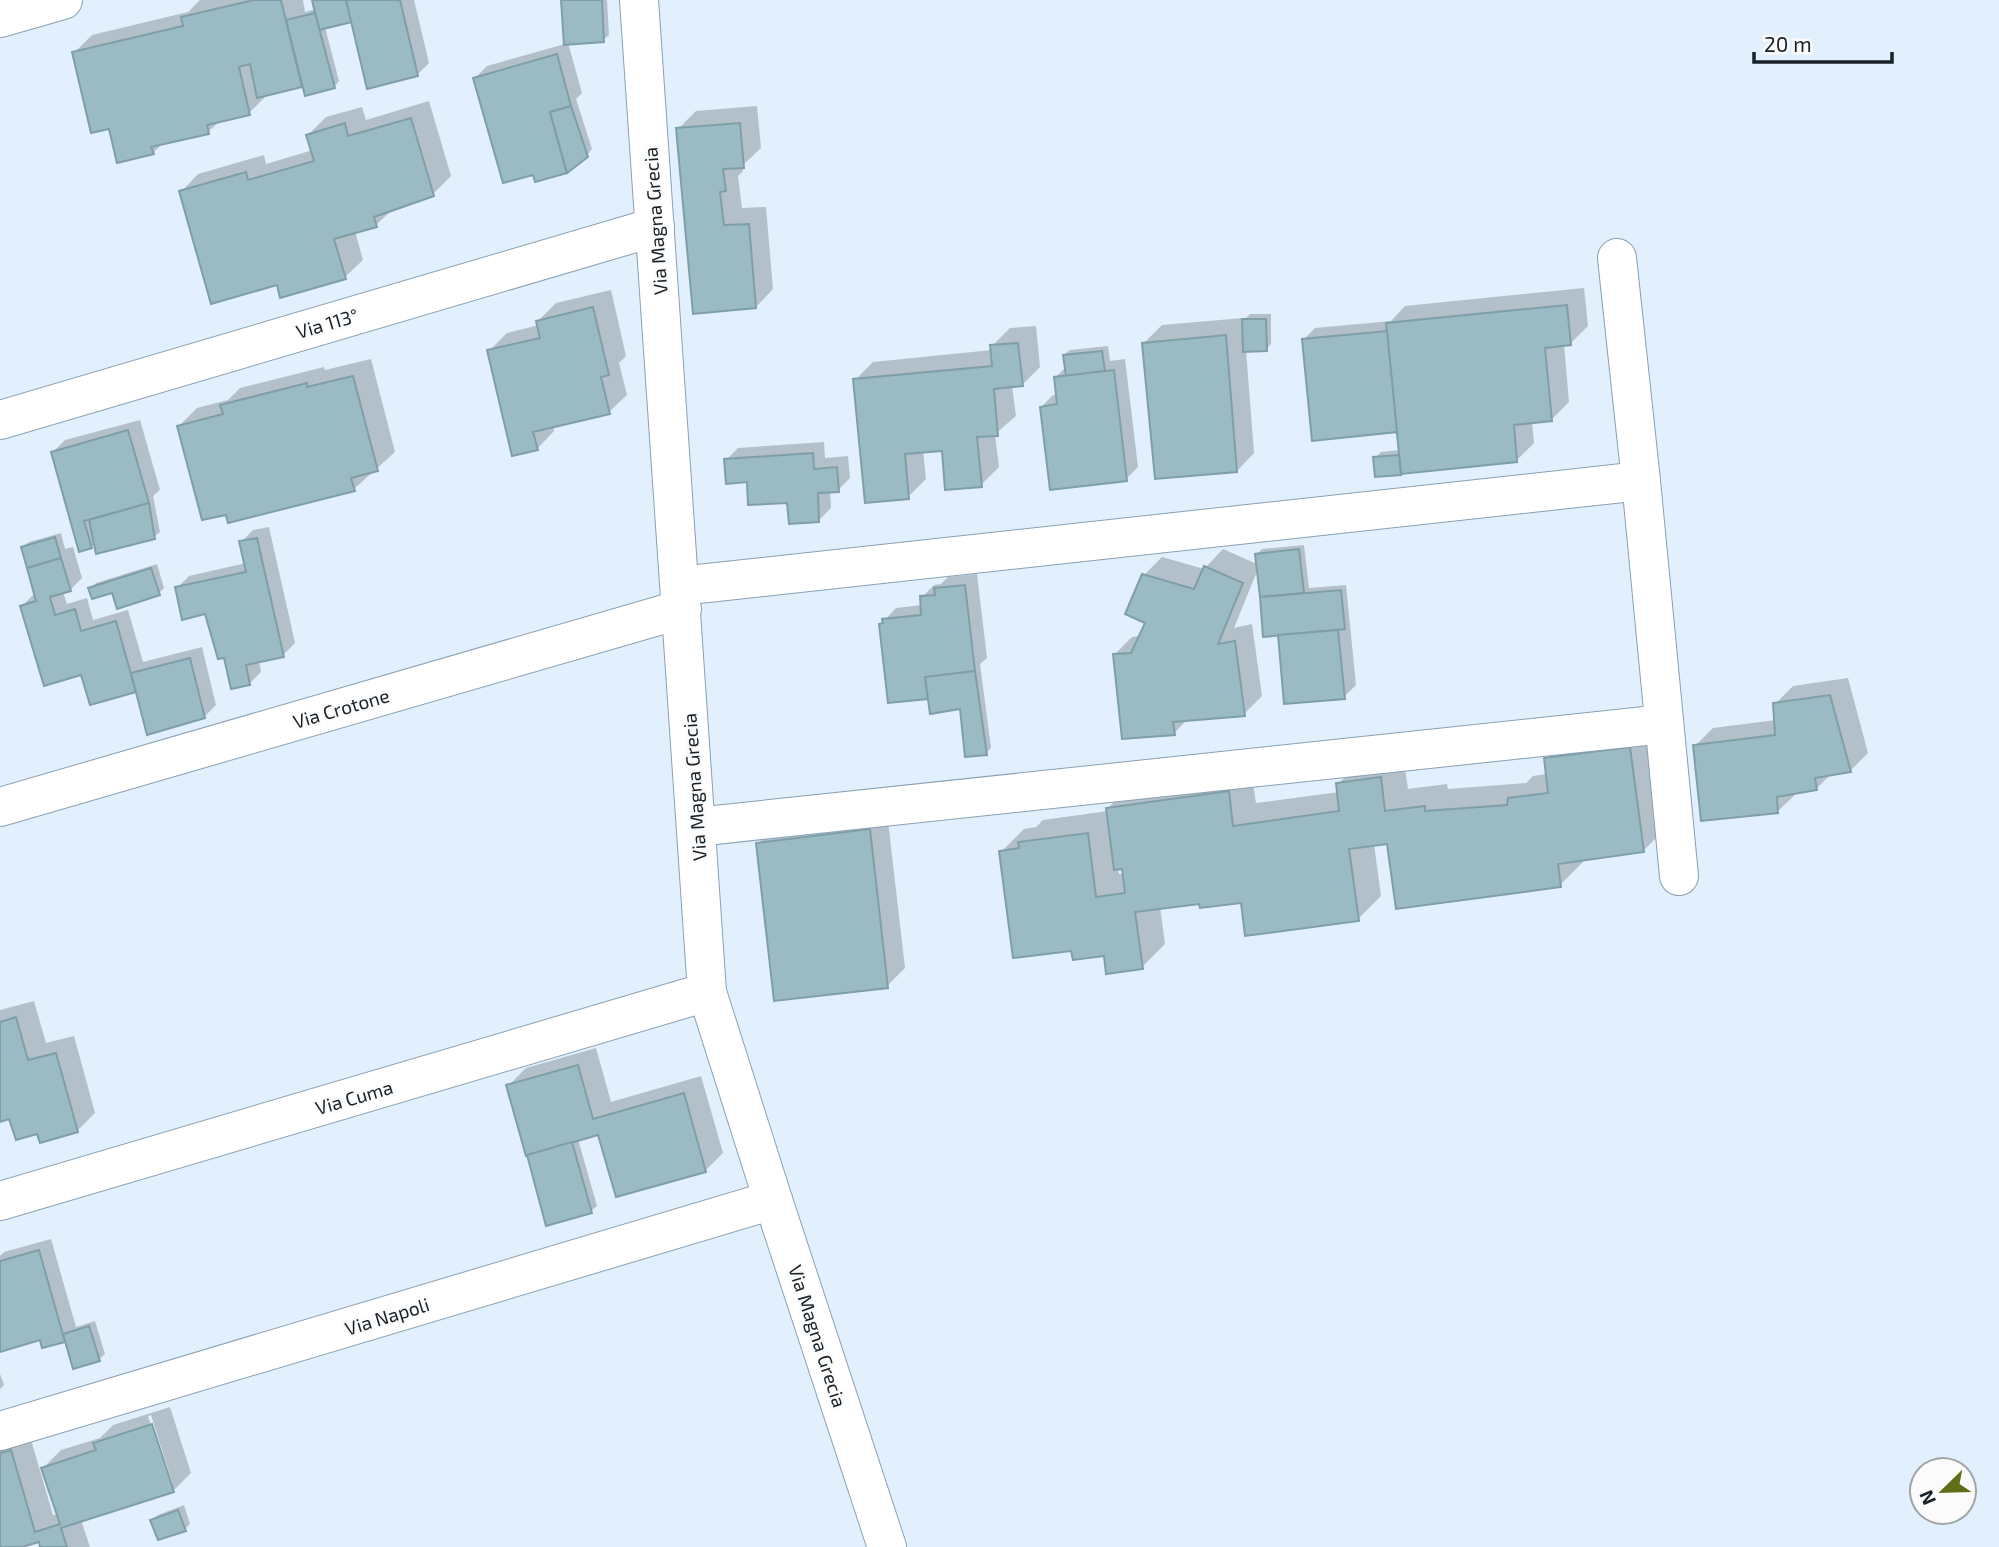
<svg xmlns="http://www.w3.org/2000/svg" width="1999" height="1547" viewBox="0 0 1999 1547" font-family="'Exo 2',sans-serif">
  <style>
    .shadow { fill: #0003; fill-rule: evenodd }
    .building { fill: #9bbbc4; stroke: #7f9fa8; stroke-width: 2 }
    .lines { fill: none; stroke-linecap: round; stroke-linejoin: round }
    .minor-casing { stroke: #8aa0b3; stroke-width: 40 }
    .minor { stroke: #fff; stroke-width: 38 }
    .labels { text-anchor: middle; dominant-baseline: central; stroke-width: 5; stroke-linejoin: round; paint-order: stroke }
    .street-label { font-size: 19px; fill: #182128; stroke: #fbfbfb }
  </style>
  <rect width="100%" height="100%" fill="#e1f0fc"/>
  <!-- shadow -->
  <g class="shadow">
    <path d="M200,0H303L305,12L316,9L313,0H414L429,63L417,75L353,20L325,27L339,81L334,87L303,83L301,85L267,95L249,113L221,120L208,132L163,143L153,153L110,127L74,53L92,35L188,12Z"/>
    <path d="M563,0H607L609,35L603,40L568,43L582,93L576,99L592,149L587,155L475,78L487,66L565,44Z"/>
    <path d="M429,101L451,176L433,194L393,209L376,225L355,231L363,260L345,277L278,283L181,192L198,174L264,155L266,164L313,150L308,135L326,117L362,107L366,120Z"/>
    <path d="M757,106L761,148L742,166L743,171L738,176L742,208L766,207L773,289L756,307L678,129L696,111Z"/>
    <path d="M1584,288L1588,326L1570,344H1564L1569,402L1551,420L1532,422L1534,443L1516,461L1400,473L1375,458L1381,452L1400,450L1398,428L1303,340L1315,328L1391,321L1405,306Z"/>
    <path d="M611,290L626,356L619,363L627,395L609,412L553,425L554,431L537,449L489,351L507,333L539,325L538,321L556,303Z"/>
    <path d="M1250,314H1271V344L1266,349L1246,350L1254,453L1237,471L1144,343L1162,325L1243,318V321Z"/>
    <path d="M1036,326L1040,367L1022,385L1012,386L1016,416L995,434L999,467L981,485L943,449L923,451L926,479L908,497L855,380L873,362L992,350V346L1010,328Z"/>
    <path d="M1108,346L1110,361L1125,359L1138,467L1126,479L1041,407L1053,395H1058L1055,378L1066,367L1064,355L1070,350Z"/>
    <path d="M371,359L395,452L354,489L227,512L179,426L197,408L228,400L240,388L324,367L325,370Z"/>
    <path d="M140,420L160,490L153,496L160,532L154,537L95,543L91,547L53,452L65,440Z"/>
    <path d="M824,442L825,458L848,456L850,478L838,490L830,491L831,508L819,520L789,501L748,480L726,460L738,448Z"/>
    <path d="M269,527L295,643L283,655L259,661L261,672L249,684L226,656L206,612L177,588L189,576L246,563L241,542L253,530Z"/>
    <path d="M61,533L65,549L73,547L82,578L70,590L63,592L67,604L87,598L93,620L128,610L143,662L202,647L216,705L204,717L137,689L82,673L22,606L34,594L23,547L29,542Z"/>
    <path d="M1304,545L1309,588L1346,585L1356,685L1344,697L1280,633L1264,635L1258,569L1234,628L1252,624L1262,696L1244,714L1188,719L1174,733L1115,654L1132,637L1140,636L1147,622L1144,575L1162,557L1204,569L1223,549L1257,564L1256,555L1262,549Z"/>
    <path d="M157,564L164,588L159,593L90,589L96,583Z"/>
    <path d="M977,574L987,658L980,664L991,748L986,753L960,707L929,695L881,624L896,608L922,605V597L934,585L941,584L948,577Z"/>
    <path d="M1848,678L1868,753L1850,771L1832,773L1816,789L1796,794L1778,811L1695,746L1713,728L1776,720L1775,704L1793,686Z"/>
    <path d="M1653,725L1667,827L1643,851L1582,859L1583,862L1560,885L1388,842L1374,844L1381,896L1358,919L1242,901L1200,902L1160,907L1165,944L1142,967L1105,954L1073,949L1001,852L1024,829L1036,827L1043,820L1108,811V808L1131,785L1251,769L1256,803L1339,792L1338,784L1361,761L1403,755L1408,789L1447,784L1448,789L1526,783L1533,776L1547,774L1545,759L1569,736ZM1123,867L1124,874H1119L1118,868Z"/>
    <path d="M887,812L905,968L887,986L758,844L776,826Z"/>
    <path d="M34,1001L46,1043L74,1036L95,1113L77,1131L39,1132L10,1117L0,1120V1010Z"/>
    <path d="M596,1048L611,1102L701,1076L723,1153L706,1170L599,1133L578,1139L597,1206L591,1211L508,1086L526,1068Z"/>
    <path d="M51,1239L76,1327L95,1321L105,1354L99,1359L66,1340L44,1346L41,1338L0,1350V1256L4,1252Z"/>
    <path d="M0,1374L4,1385L0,1389Z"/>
    <path d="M170,1407L191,1473L173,1491L81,1520L90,1547H42L40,1540L16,1547H0V1442L29,1433L53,1515L58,1514L43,1468L61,1450L100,1438L113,1425ZM151,1415L172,1482H169L148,1416Z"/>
    <path d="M184,1505L190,1524L185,1529L152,1520L158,1515Z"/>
  </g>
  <!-- building -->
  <g class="building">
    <path d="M281,0L302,87L257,98L250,64L239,67L250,115L207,125L209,134L151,147L154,154L117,163L109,129L91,133L72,52L183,26L181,17L254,0Z"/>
    <path d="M312,0H346L352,22L319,30Z"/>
    <path d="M346,0H400L418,76L367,89Z"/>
    <path d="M561,0H602L604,42L564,45Z"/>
    <path d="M315,13L335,88L305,96L286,20Z"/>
    <path d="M557,54L571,106L550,112L567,173L535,182L533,175L503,183L473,78Z"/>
    <path d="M571,106L588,157L567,173L550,112Z"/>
    <path d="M411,118L434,196L374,217L377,227L334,239L346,279L280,298L277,285L211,304L179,191L246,172L248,180L314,161L306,135L345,123L348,136Z"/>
    <path d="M740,123L744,168L723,169L726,191L720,192L724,225L749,224L756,308L693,314L676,128Z"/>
    <path d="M1567,305L1571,345L1545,348L1552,421L1514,425L1517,462L1401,474L1386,323Z"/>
    <path d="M593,307L609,375L601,377L610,414L533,432L538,450L512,456L487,350L540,338L536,321Z"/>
    <path d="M1242,319H1266L1267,351L1243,352Z"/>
    <path d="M1387,331L1397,432L1312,441L1302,339Z"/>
    <path d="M1226,335L1237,472L1155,479L1142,343Z"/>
    <path d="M1018,343L1023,386L994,389L998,436L977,437L982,487L945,490L942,451L905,454L909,499L865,503L853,379L992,366L990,345Z"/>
    <path d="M1102,351L1105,371L1066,376L1063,355Z"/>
    <path d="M1114,370L1127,481L1050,490L1040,407L1057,404L1054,377Z"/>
    <path d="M353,376L378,471L351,478L355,491L228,523L226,515L202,520L177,426L223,414L220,405L307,383V387Z"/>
    <path d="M128,430L149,503L84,521L92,548L79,552L51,452Z"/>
    <path d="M813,453L814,469L837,467L839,492L818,493L819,522L789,524L787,503L748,505L747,482L726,484L724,459Z"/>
    <path d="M1399,455L1401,475L1375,477L1373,457Z"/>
    <path d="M149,503L155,539L96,554L89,520Z"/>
    <path d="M55,537L61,558L27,568L21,547Z"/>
    <path d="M257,538L284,657L246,665L250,685L231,689L224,658L218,659L205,614L182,620L175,587L246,572L239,541Z"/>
    <path d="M1299,549L1304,593L1260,597L1255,554Z"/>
    <path d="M61,558L71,591L50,597L55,615L75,609L81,631L116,621L136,692L90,705L81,675L44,686L20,606L36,601L27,568Z"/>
    <path d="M1204,566L1243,583L1218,644L1235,641L1245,716L1173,722L1175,735L1122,739L1113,654L1131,653L1145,623L1125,614L1142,574L1194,589Z"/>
    <path d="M151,568L160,595L117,609L112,593L92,599L88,588Z"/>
    <path d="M965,585L975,671L925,677L928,699L888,703L879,624L883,623L882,619L921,615L920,596L935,595L934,588Z"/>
    <path d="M1341,590L1345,629L1263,637L1260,597Z"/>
    <path d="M1338,630L1345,699L1284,704L1278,635Z"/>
    <path d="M190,658L205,718L147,735L131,673Z"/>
    <path d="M975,671L987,755L965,757L960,709L930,714L925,677Z"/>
    <path d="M1830,695L1851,772L1815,778L1817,790L1777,797L1778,813L1701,821L1693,745L1775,735L1773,703Z"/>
    <path d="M1630,747L1644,852L1558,864L1561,887L1396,909L1387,844L1349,849L1359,921L1245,936L1241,903L1200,908L1199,904L1135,912L1143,969L1106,974L1104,956L1073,960L1071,951L1013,958L999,851L1019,848L1018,842L1088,833L1096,897L1125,893L1122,869L1114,870L1106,808L1229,791L1233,826L1339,811L1336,783L1381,777L1385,811L1425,806V811L1507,805L1508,798L1548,793L1544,758Z"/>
    <path d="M870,829L888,988L774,1001L756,843Z"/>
    <path d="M16,1017L28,1060L56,1053L78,1132L40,1143L37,1134L16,1140L9,1119L0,1122V1022Z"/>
    <path d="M578,1065L593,1119L684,1093L706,1172L616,1197L598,1135L526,1156L506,1085Z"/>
    <path d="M572,1142L592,1213L546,1226L527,1155Z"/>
    <path d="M39,1250L65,1342L42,1348L40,1340L0,1352V1261Z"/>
    <path d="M89,1326L100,1361L73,1369L63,1334Z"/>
    <path d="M152,1424L174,1492L61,1528L67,1547H40L39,1542L22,1547H0V1453L11,1450L35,1532L60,1524L41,1468L96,1450L93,1443Z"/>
    <path d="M178,1510L186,1531L158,1540L150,1520Z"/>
  </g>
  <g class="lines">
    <defs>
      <g id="minor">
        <path d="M639,0L707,992L773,1200L887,1547"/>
        <path d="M0,18L63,0"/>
        <path d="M1617,258L1641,481L1679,876"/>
        <path d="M0,420L655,227"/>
        <path d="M680,586L1641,481"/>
        <path d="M0,807L682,609"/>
        <path d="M696,827L1664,724"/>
        <path d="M0,1201L707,992"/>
        <path d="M0,1431L773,1200"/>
      </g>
    </defs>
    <!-- minor casing -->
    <use href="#minor" class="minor-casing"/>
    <!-- minor -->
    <use href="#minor" class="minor"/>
  </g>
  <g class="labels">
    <!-- street labels -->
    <g class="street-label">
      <text transform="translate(655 221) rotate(-94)">Via Magna Grecia</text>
      <text transform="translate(327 323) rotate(-16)">Via 113°</text>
      <text transform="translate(341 708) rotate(-16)">Via Crotone</text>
      <text transform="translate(694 787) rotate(-94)">Via Magna Grecia</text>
      <text transform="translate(354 1097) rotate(-16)">Via Cuma</text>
      <text transform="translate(387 1316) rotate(-17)">Via Napoli</text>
      <text transform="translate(818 1336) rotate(72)">Via Magna Grecia</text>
    </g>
  </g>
  <!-- north arrow -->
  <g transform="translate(1943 1491) rotate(247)"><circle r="33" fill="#fbfbfb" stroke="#a0a4a7" stroke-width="2"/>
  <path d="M0-5L12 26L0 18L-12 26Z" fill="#616e19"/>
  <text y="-10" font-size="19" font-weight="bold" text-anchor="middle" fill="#182128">N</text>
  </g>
  <!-- scale -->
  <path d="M1754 52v10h138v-10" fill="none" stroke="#182128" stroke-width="3.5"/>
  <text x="1764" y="52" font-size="21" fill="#182128" stroke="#fbfbfb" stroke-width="5" paint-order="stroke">20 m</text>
</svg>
